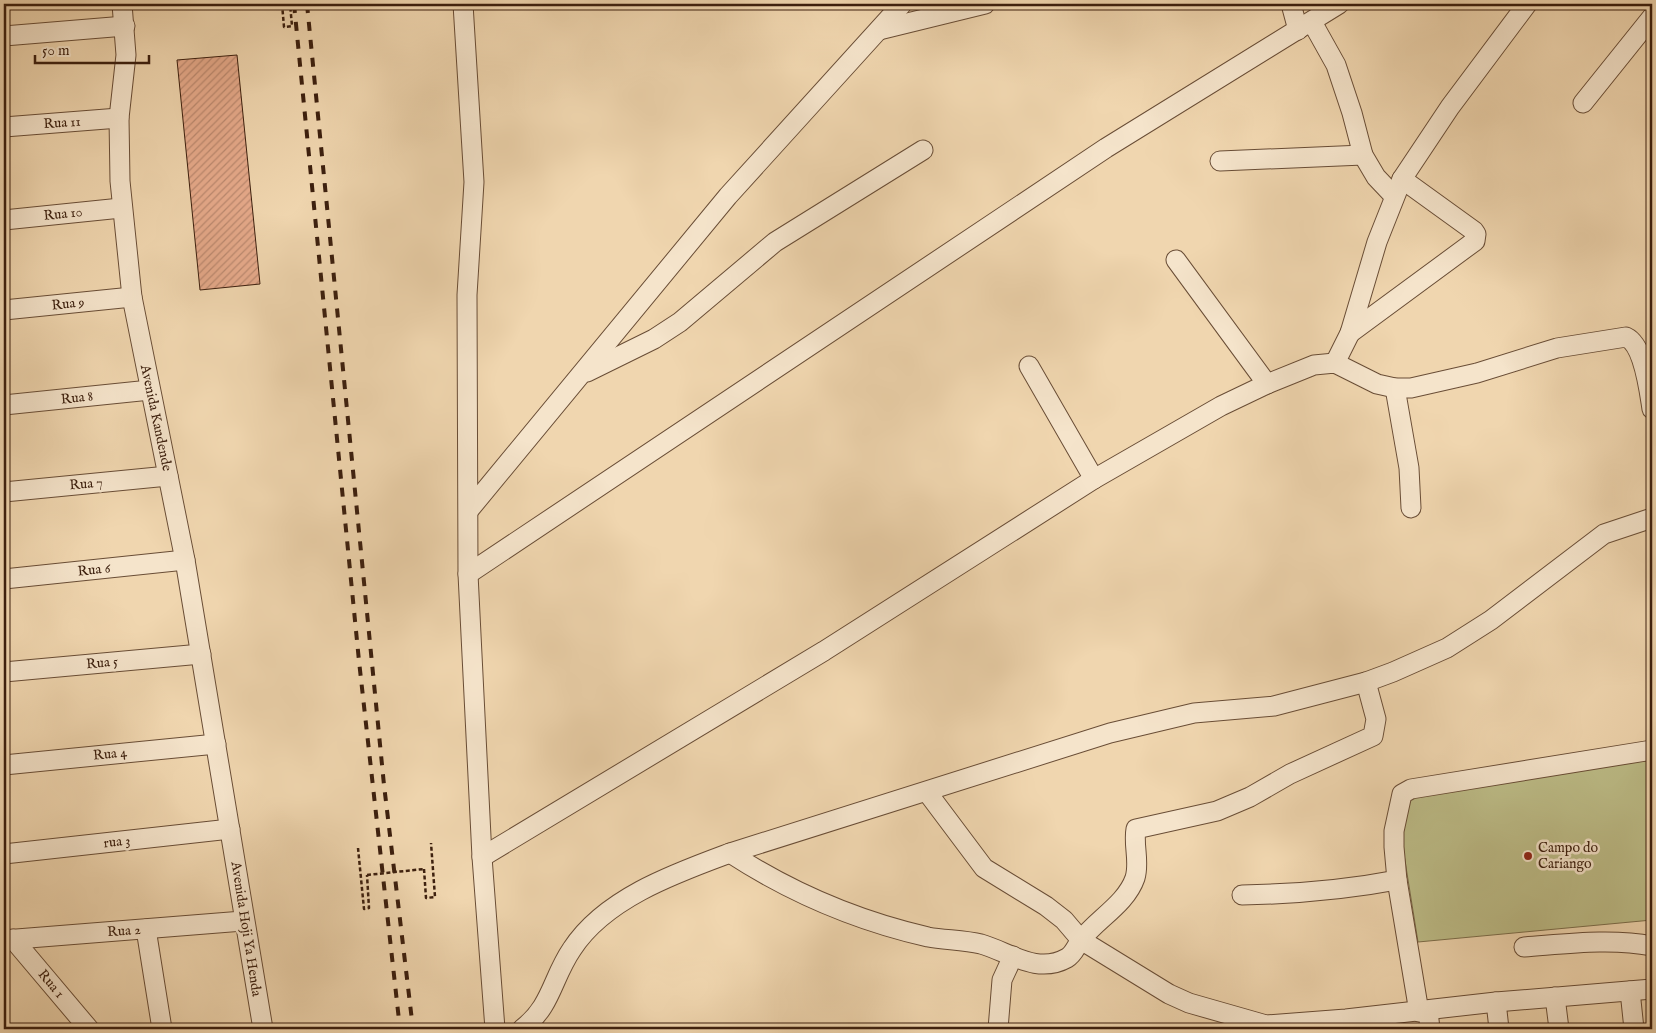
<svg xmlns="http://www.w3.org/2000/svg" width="1656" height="1033" viewBox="0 0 1656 1033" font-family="'IM FELL English',serif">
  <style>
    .pitch { fill: #bdbd88; stroke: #7c6e4b }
    .building { fill: url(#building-hatch); stroke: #3c1f0e }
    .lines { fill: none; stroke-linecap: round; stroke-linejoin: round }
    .minor-casing { stroke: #694d36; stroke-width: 21 }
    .path { stroke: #3c1f0e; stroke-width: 2.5; stroke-dasharray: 4 2.5; stroke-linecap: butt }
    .minor { stroke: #f5e4cb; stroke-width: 19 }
    .rail { stroke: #3c1f0e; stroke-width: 4; stroke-dasharray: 9 9; stroke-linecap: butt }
    .path-bridge { stroke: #3c1f0e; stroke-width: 2.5; stroke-dasharray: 4 2.5; stroke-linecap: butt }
    .poi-dot { fill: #8f2418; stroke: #f5e4cb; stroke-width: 2 }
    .labels { text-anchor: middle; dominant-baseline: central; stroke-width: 5; stroke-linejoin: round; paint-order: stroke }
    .street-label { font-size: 14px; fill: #3c1f0e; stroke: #f5e4cb }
    .poi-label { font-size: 14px; fill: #3c1f0e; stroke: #f5e4cb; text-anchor: start }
  </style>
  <defs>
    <pattern id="building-hatch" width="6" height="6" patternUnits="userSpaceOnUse" patternTransform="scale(1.25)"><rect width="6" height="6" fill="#e6aa8b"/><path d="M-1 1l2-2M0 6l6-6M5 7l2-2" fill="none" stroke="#bc8a70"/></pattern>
  </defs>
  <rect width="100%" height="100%" fill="#f0d6af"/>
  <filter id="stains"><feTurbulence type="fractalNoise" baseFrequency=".004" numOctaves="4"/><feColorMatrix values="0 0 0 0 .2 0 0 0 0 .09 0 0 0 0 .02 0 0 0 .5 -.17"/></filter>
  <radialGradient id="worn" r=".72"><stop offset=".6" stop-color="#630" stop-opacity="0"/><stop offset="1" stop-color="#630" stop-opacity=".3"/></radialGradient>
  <!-- pitch -->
  <path class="pitch" d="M1652,760V920L1418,942L1394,792Z"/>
  <!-- building -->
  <path class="building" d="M237,55L260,284L200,290L177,60Z"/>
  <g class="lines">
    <defs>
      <g id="minor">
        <path d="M122,4L126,55L119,118L120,181L132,297L185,560L263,1029"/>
        <path d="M463,4L474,182L467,295L468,574L482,857L495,1029"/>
        <path d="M1291,4L1298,30"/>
        <path d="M1312,22L1336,65L1352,113L1363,155L1376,177L1394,196"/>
        <path d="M879,30L985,4"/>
        <path d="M4,36L125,26"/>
        <path d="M1583,103L1652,17"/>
        <path d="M4,127L119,118"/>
        <path d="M1220,161L1363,155"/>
        <path d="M4,220L121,208"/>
        <path d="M1176,260L1267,384"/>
        <path d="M4,310L132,297"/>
        <path d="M1350,333L1475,241L1476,234L1474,231L1402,179"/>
        <path d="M1335,363L1350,333L1377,242L1402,179L1450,107L1527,4"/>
        <path d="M1029,366L1094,479"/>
        <path d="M587,372L654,339L680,322L775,242L923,150"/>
        <path d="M1395,388L1409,468L1411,508"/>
        <path d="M4,405L150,390"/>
        <path d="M4,492L168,476"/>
        <path d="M469,510L728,196L902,4"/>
        <path d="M468,574L1106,148L1339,4"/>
        <path d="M4,579L185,560"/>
        <path d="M4,672L201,654"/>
        <path d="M4,765L216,744"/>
        <path d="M927,792L984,868L1046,906L1064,920L1081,940L1169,994L1189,1003L1266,1025L1346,1019L1496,1002L1652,989"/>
        <path d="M730,853C790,892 858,921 928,937C945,940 964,940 981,944C1009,952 1037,975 1067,958C1074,954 1076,946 1081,940C1097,919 1126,904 1135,878C1140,862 1133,845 1136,829L1217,811L1250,797L1290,774L1373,736L1376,719L1366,682"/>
        <path d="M4,854L230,829"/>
        <path d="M482,857L824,651L1094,479L1221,406L1267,384L1314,365L1335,363L1377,384L1395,388H1411L1477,373L1557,348L1626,337C1644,345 1649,390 1652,409"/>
        <path d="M1242,895C1294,894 1345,890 1397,880"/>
        <path d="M146,929L162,1029"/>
        <path d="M13,939L89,1029"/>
        <path d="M4,940L243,921"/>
        <path d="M1524,947C1566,944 1611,938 1652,946"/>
        <path d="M1630,991L1634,1029"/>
        <path d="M1555,997L1559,1029"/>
        <path d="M1496,1002L1499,1029"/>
        <path d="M1428,1011L1430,1029"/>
        <path d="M1419,1012L1397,880L1394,847V831L1402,794L1411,789L1652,750"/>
        <path d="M522,1029C552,1006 552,978 572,949C605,898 676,873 730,853L1110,733L1194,713L1274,706L1366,682L1393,672L1447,648L1491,620L1604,534L1652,518"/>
        <path d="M998,1029L1002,980L1013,956"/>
      </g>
    </defs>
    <!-- minor casing -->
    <use href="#minor" class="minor-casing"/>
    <!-- path -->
    <g class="path">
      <path d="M282,4L284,27L292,26L290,4"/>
      <path d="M358,848L364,909L369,908L367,875"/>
      <path d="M424,869L426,898L435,897L431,843"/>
    </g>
    <!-- minor -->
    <use href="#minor" class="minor"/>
    <!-- rail -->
    <g class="rail">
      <path d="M294,4L359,661L400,1029"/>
      <path d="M307,4L384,785L413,1029"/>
    </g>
    <!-- path-bridge -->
    <path class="path-bridge" d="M367,875L424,869"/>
  </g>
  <!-- markers -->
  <circle class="poi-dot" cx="1528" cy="856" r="5"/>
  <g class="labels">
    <!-- street labels -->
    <g class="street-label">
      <text transform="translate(62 123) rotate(-4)">Rua 11</text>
      <text transform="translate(63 214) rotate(-6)">Rua 10</text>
      <text transform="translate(68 304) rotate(-6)">Rua 9</text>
      <text transform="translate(77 398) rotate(-6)">Rua 8</text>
      <text transform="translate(156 418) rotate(78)">Avenida Kandende</text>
      <text transform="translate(86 484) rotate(-5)">Rua 7</text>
      <text transform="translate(94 570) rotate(-6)">Rua 6</text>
      <text transform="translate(102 663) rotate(-5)">Rua 5</text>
      <text transform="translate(110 754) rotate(-6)">Rua 4</text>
      <text transform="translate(117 842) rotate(-6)">rua 3</text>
      <text transform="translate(246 929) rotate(81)">Avenida Hoji Ya Henda</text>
      <text transform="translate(124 931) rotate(-4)">Rua 2</text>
      <text transform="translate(51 984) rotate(50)">Rua 1</text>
    </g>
    <!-- poi labels -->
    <g class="poi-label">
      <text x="1538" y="848">Campo do<tspan x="1538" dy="16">Cariango</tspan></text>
    </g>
  </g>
  <!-- margin -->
  <rect width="1656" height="1033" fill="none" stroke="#f0d6af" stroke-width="20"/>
  <rect x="5" y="5" width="1646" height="1023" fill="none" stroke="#3c1f0e" stroke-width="2.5"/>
  <rect x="10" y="10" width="1636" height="1013" fill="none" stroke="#3c1f0e"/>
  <!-- scale -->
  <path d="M35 55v8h114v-8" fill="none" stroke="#3c1f0e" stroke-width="2.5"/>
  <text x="42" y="55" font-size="15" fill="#3c1f0e" stroke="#f5e4cb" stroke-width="4" paint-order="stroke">50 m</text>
  <rect width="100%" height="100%" filter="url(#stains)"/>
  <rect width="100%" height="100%" fill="url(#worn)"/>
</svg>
